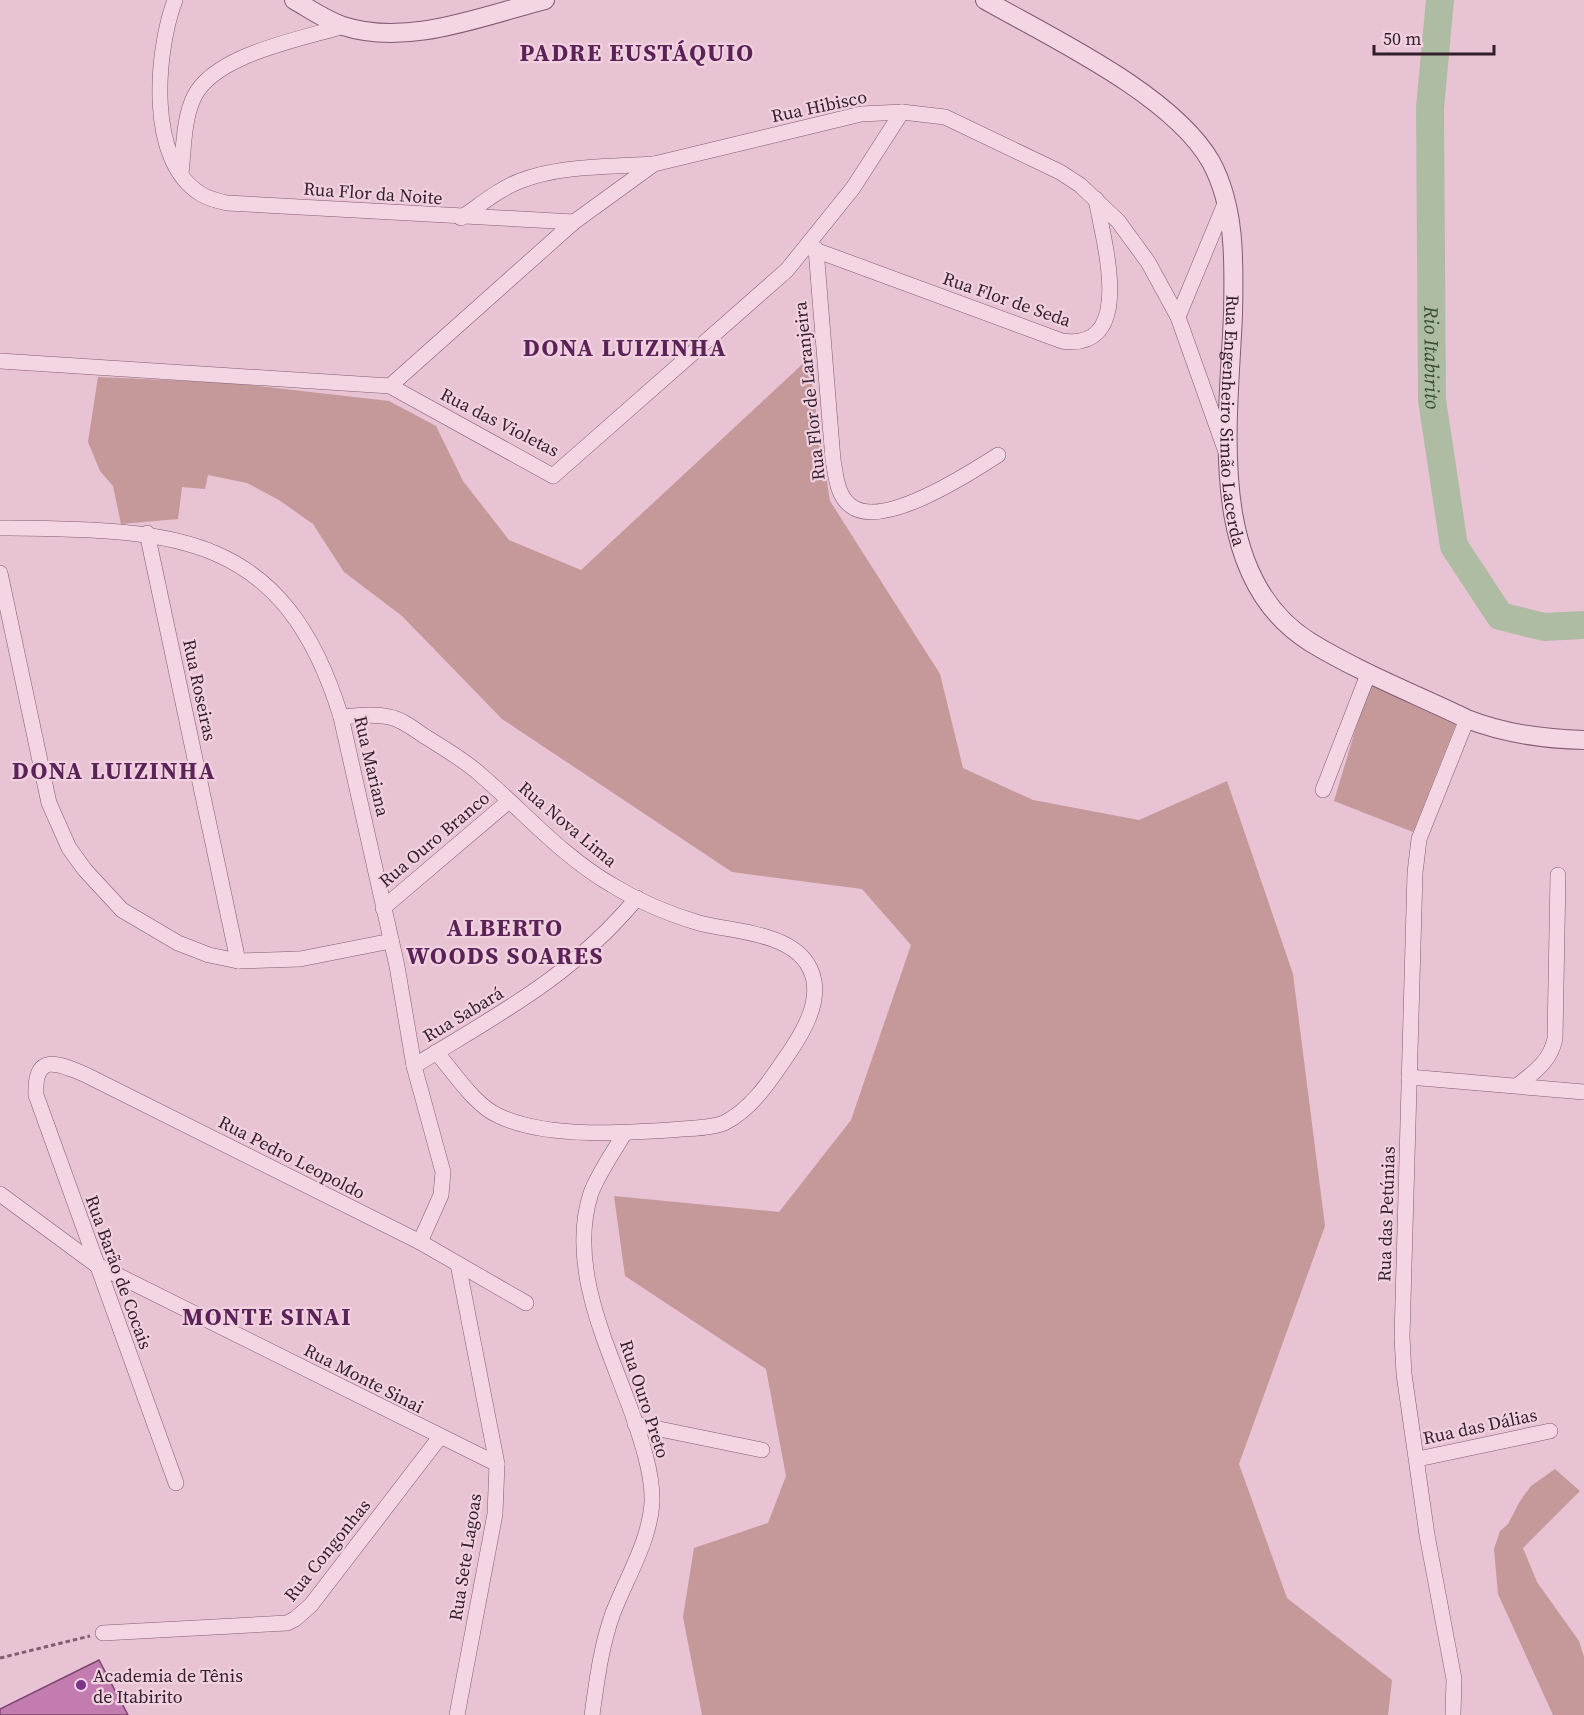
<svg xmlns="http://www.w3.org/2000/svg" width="1584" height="1715" viewBox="0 0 1584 1715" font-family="'Source Serif 4',serif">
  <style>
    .green { fill: #c59899 }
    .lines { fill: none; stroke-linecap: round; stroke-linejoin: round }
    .river { stroke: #afbca4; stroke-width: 28 }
    .building { fill: #c37cb0; stroke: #7d446f; stroke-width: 1.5 }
    .minor-casing { stroke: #815c72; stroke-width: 16 }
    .tertiary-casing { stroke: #815c72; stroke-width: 20 }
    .path { stroke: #815c72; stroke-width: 3; stroke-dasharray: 4.5 3; stroke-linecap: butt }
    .minor { stroke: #f4d5e3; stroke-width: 15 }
    .tertiary { stroke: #f4d5e3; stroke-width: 18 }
    .poi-dot { fill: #7b3289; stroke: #f1d1df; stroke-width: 2 }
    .labels { text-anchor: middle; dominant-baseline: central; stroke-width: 4.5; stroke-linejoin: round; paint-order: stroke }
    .street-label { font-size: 18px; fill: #321e2b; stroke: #f1d1df }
    .poi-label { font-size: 18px; fill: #321e2b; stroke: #f1d1df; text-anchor: start }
    .water-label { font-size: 20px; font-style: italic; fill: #36502f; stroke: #f1d1df }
    .district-label { font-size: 24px; font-weight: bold; letter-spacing: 1.5px; fill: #5a2257; stroke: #f1d1df }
  </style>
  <rect width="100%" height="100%" fill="#e8c3d4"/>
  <!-- green -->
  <g class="green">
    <path d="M808,359L830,501L940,674L963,768L1033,800L1139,820L1227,781L1293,974L1325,1226L1239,1464L1287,1598L1392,1680L1388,1715H702L683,1617L694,1548L768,1523L786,1476L766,1369L625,1276L614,1196L779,1212L851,1120L911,945L862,889L732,872L502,719L402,616L344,572L313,524L279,500L247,483L208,475L205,489L182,487L178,519L121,524L113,486L100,471L88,442L98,377L232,383L389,401L436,426L463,481L509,540L581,570Z"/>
    <path d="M1369,684L1456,724L1413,832L1334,801Z"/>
    <path d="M1555,1469L1580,1491L1523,1548L1537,1582L1579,1641L1584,1657V1715H1553L1498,1594L1494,1549L1500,1531L1508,1524L1520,1501L1531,1486Z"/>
  </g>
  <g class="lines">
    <!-- river -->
    <path class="river" id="s1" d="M1440,0L1430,108L1432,400L1454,546L1500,616L1544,627L1584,625"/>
  </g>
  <!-- building -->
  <path class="building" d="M99,1660L128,1715H0V1709Z"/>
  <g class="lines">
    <defs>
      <g id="minor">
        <path d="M175,0C156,51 146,161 201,194C209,199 218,201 227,203L574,222"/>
        <path d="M181,173C184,149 183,120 194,97C215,54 302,39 344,26"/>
        <path d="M461,218C480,205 499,189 520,181C561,165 611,167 654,164"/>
        <path d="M807,247L1062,341C1137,352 1103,240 1096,199"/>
        <path d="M816,249L833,460C836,476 837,496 851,506C883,530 970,473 998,455"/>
        <path d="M1178,317L1226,201"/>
        <path d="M0,361L390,386L553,476L787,270L853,188L902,112"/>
        <path d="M390,386L574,222L654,164L861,114L902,112L945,117L1060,172L1080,185L1118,221L1148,262L1178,317L1226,452"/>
        <path d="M0,528C171,530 283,528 341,717L397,966L414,1066L443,1172L441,1195L420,1242"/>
        <path d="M147,533L238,961"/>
        <path d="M0,573L49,803L69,848L85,870L122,910L178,943L209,955L238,961L300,959L391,941"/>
        <path d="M341,717C356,716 374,713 389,717C402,719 415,730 426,737C445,749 466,761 482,776C524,812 563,857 612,885C638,901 669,914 699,923C737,933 805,932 814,981C818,1006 804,1030 791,1050C773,1076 754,1108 724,1123C712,1128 695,1128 682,1129C629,1133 548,1139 499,1116C474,1105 454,1072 436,1052"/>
        <path d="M1323,790L1369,672"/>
        <path d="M383,908L509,801"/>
        <path d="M414,1066C500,1013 571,977 637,898"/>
        <path d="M1409,1077L1584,1092"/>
        <path d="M1518,1085C1536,1071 1550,1061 1555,1039L1558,875"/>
        <path d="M0,1194L95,1264L497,1464"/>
        <path d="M635,1424L762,1450"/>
        <path d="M1418,1459L1550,1431"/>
        <path d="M176,1483L36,1095C34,1052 58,1063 86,1075L420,1242L526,1303"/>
        <path d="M103,1633L287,1623L295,1619L311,1605L440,1437"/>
        <path d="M457,1715L495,1514L497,1464L458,1264"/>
        <path d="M592,1715C597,1680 601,1646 613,1613C627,1577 650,1540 652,1502C653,1474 641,1439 632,1413C608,1346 567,1266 591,1193C599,1172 613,1153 624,1134"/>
        <path d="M1453,1715L1454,1679L1427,1535L1404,1374L1402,1337L1415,873L1419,839L1467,719"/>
      </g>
      <g id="tertiary">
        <path d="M294,0C310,9 325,20 343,26C408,47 482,16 545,0"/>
        <path id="s2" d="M985,0C1052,38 1173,95 1211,162C1236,208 1234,264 1233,314C1229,419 1204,576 1310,642C1359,672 1415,694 1467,719C1505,734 1543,739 1584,740"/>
      </g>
    </defs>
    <!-- minor casing -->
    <use href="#minor" class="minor-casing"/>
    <!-- tertiary casing -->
    <use href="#tertiary" class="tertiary-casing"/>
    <!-- path -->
    <path class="path" d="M0,1658L90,1636"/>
    <!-- minor -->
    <use href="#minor" class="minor"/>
    <!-- tertiary -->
    <use href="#tertiary" class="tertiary"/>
  </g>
  <!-- markers -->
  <circle class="poi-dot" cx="81" cy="1685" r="6"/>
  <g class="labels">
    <!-- street labels -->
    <g class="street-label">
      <text transform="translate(819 106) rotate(-12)">Rua Hibisco</text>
      <text transform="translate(373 193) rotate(4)">Rua Flor da Noite</text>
      <text transform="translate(1007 299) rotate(19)">Rua Flor de Seda</text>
      <text transform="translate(809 391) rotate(-96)">Rua Flor de Laranjeira</text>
      <text stroke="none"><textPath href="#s2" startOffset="543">Rua Engenheiro Simão Lacerda</textPath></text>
      <text transform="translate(500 422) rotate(27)">Rua das Violetas</text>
      <text transform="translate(200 690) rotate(78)">Rua Roseiras</text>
      <text transform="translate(372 766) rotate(77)">Rua Mariana</text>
      <text transform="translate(568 824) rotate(40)">Rua Nova Lima</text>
      <text transform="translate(434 839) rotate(-40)">Rua Ouro Branco</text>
      <text transform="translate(463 1014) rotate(-31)">Rua Sabará</text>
      <text transform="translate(292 1157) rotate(27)">Rua Pedro Leopoldo</text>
      <text transform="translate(1386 1214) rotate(-88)">Rua das Petúnias</text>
      <text transform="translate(119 1272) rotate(70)">Rua Barão de Cocais</text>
      <text transform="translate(364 1378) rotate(27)">Rua Monte Sinai</text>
      <text transform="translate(645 1399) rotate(72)">Rua Ouro Preto</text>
      <text transform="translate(1480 1426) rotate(-12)">Rua das Dálias</text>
      <text transform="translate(327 1550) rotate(-51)">Rua Congonhas</text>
      <text transform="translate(465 1557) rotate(-81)">Rua Sete Lagoas</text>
    </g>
    <!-- poi labels -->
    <g class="poi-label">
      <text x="93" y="1675">Academia de Tênis<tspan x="93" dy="21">de Itabirito</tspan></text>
    </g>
    <!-- water labels -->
    <g class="water-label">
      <text stroke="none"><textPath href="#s1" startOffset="358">Rio Itabirito</textPath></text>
    </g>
    <!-- district labels -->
    <g class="district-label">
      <text x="637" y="52">PADRE EUSTÁQUIO</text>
      <text x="625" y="347">DONA LUIZINHA</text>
      <text x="114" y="770">DONA LUIZINHA</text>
      <text x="505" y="927">ALBERTO<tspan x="505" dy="28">WOODS SOARES</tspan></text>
      <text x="267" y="1316">MONTE SINAI</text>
    </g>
  </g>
  <!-- scale -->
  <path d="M1374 45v9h120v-9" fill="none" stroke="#321e2b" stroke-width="3"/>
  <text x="1383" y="45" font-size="18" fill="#321e2b" stroke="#f1d1df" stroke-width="4.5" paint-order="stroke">50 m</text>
</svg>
